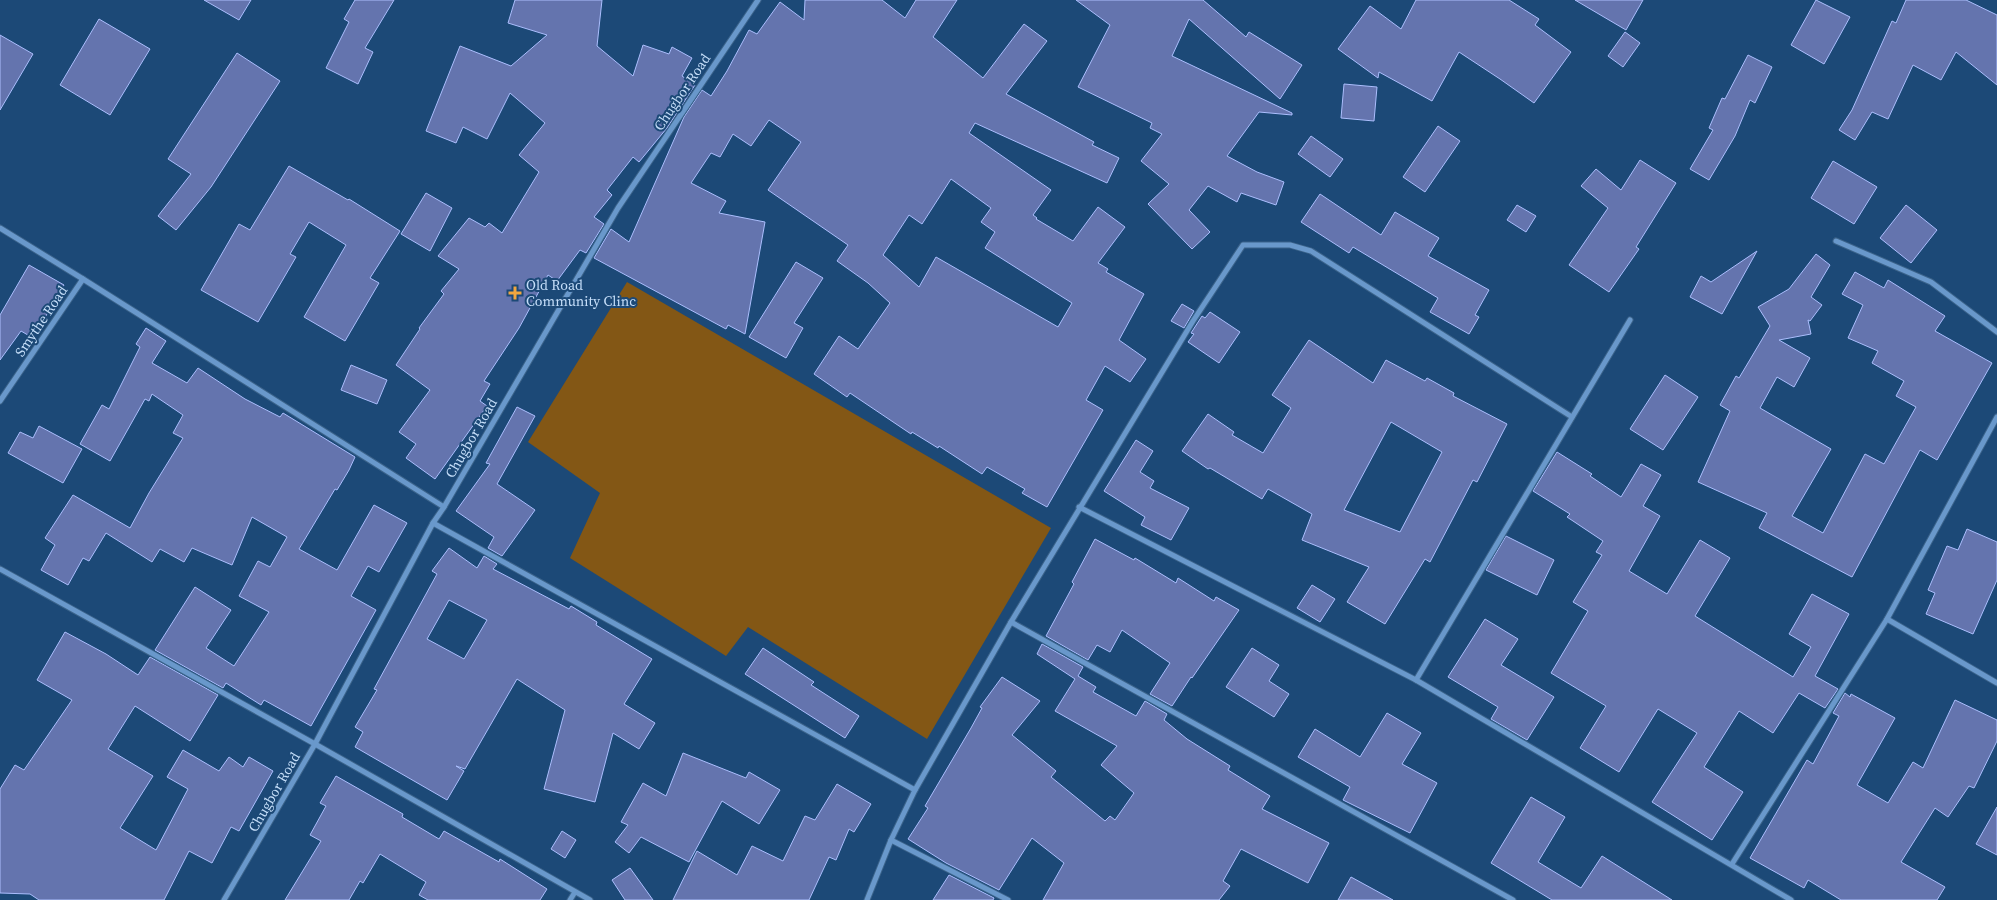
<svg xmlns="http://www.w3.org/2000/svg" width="1997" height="900" viewBox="0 0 1997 900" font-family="'Source Serif 4',serif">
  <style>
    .green { fill: #835715 }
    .building { fill: #6474ae; stroke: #abbefd; fill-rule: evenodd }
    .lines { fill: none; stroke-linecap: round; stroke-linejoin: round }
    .street-casing { stroke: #3b638a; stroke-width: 7 }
    .street { stroke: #6998cb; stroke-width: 5 }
    .poi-dot { fill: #f0a63f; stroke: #1c4977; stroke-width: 2 }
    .labels { text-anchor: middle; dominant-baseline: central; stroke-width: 4; stroke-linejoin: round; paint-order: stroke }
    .street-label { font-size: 14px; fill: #c5def9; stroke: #1c4977 }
    .poi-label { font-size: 14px; fill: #c5def9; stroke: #1c4977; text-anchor: start }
  </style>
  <rect width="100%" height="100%" fill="#1c4977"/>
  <!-- green -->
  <path class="green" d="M627,282L1051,528L927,739L748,627L726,656L570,558L600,493L528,442Z"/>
  <!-- building -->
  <g class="building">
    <path d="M204,0H251L239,20Z"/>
    <path d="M355,0H394L365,48L373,52L358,84L326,68L349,22L344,19Z"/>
    <path d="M515,0H602L597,46L633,76L643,45L669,54L672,47L692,58L682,76L695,85L667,128L639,162L633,157L607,190L612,195L594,217L604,224L586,253L580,250L557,281L548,275L519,328L484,381L490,384L480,401L487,406L435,479L406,458L416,444L399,432L430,390L396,365L420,329L419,328L444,294L441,291L459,269L438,256L469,218L485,227L489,223L502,233L539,172L519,155L545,123L510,93L487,139L463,127L456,143L426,131L460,46L511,66L547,35L508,23Z"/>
    <path d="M805,0H882L905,18L916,0H957L933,37L983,78L1024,24L1047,41L1006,94L1094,142L1092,145L1119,158L1107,183L975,123L969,133L1051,190L1033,215L1037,218L1036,219L1073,241L1098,207L1125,227L1098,263L1108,269L1106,272L1144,294L1119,340L1146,359L1130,382L1105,366L1086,400L1103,410L1047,507L1022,493L1025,489L987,467L982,474L939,446L938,448L912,432L911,434L850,393L847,397L814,374L839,336L858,349L890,303L868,283L837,261L848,245L768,190L801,142L769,120L751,146L733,134L720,157L711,153L691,183L726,201L719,213L765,222L745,334L728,325L726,329L594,258L611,229L629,242L684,117L702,90L711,96L727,71L749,30L757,34L780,2L804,20ZM951,179L991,208L981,222L995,232L985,248L1072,303L1058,327L936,257L919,287L883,255L909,215L922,224Z"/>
    <path d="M1076,0H1203L1246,37L1249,32L1302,65L1280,99L1189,19L1172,56L1292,113V115L1259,112L1227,156L1257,172L1284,182L1276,205L1241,193L1237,202L1208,186L1189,210L1210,232L1192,249L1148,204L1169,184L1141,161L1162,134L1150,128L1152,123L1078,87L1110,25Z"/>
    <path d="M1416,0H1509L1539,19L1535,25L1571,52L1534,103L1500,79L1459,52L1432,101L1379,72L1378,78L1338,49L1370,6L1401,29Z"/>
    <path d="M1575,0H1643L1626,30Z"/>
    <path d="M1816,0L1850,17L1824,64L1791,45Z"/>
    <path d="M1906,0H1966L1997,15V85L1956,52L1941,80L1913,65L1888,119L1872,112L1855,140L1839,130L1852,110L1892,21L1896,23Z"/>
    <path d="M99,19L150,49L110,115L60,85Z"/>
    <path d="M1625,32L1640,43L1623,67L1608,56Z"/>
    <path d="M0,35L33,54L0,110Z"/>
    <path d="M237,53L280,81L211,187L176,230L158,216L191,174L168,159Z"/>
    <path d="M1748,55L1772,67L1755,103L1750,100L1735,136L1709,180L1690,169L1713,130L1709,128L1722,98L1725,99Z"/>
    <path d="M1344,84L1377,87L1374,121L1341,118Z"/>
    <path d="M1438,126L1460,141L1425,192L1403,177Z"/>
    <path d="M1311,136L1343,159L1330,177L1298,154Z"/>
    <path d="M1640,160L1676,183L1636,247L1639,249L1609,292L1569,265L1608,208L1581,186L1596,169L1621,190Z"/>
    <path d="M1833,161L1877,187L1854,224L1811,198Z"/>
    <path d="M289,166L348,200L349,199L400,231L370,278L379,283L345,341L304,317L346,245L309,222L290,254L296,257L258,322L201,290L239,224L250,230Z"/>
    <path d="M426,193L452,208L430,251L401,234Z"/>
    <path d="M1320,194L1381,235L1395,212L1439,238L1428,256L1489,290L1475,315L1479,317L1469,334L1430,312L1438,298L1353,247L1349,253L1301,222Z"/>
    <path d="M1517,205L1536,216L1526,232L1507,220Z"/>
    <path d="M1906,205L1937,230L1911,263L1880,238Z"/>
    <path d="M1757,251L1722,314L1690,297L1701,276L1711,282Z"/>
    <path d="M1816,254L1830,265L1811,297L1822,305L1810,321L1808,320L1811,334L1779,340L1810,358L1794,387L1777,377L1760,408L1831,449L1792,516L1823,533L1865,454L1884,464L1916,407L1896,396L1904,381L1872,363L1878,351L1848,338L1863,305L1842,294L1855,272L1884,288L1888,280L1945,316L1935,331L1992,363L1937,460L1920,450L1852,577L1759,528L1767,513L1698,482L1730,411L1720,405L1736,376L1739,378L1770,326L1758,307L1789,289Z"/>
    <path d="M796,262L823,278L794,323L803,328L786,358L749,337Z"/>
    <path d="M29,265L64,285L33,338L21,331L0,360V315Z"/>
    <path d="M1182,304L1194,311L1184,328L1171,321Z"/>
    <path d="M1210,312L1240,332L1219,363L1188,342L1194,334L1191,333L1202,316L1205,318Z"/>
    <path d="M146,328L166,341L152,363L187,383L198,368L245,399L280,417L283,413L355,457L349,470L337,490L335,489L299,549L337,570L374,505L407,523L379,572L368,566L351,596L376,610L311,726L264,700L261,705L226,683L223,688L155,650L195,587L231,610L206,648L234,666L269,612L239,596L258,561L270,567L287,537L252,517L232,565L192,548L184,562L160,549L152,562L106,533L89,561L83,558L68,585L41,570L55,545L45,538L73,495L130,528L149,493L183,438L173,433L183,415L152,394L149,401L145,399L110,461L80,444L102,405L109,409L140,347L136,344Z"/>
    <path d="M1309,340L1373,383L1386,360L1425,381L1427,378L1454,393L1453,396L1507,424L1477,482L1473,480L1430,562L1425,559L1385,624L1347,602L1369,567L1302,540L1312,514L1268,489L1262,499L1210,468L1208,469L1182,451L1208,414L1234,432L1232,435L1263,453L1291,408L1272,395ZM1391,422L1442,452L1400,532L1344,510Z"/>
    <path d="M351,365L387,380L377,404L341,390Z"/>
    <path d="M1665,375L1698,397L1663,450L1630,429Z"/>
    <path d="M517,407L535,416L497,484L535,510L502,556L488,548L494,537L456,511L490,464L486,463Z"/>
    <path d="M39,426L82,449L63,483L8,453L20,432L33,438Z"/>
    <path d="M1136,440L1153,451L1140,472L1154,481L1150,488L1189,508L1171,540L1141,525L1145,517L1104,491Z"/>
    <path d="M1557,452L1592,474L1590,476L1621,497L1641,464L1661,475L1643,506L1660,516L1629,571L1667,594L1700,540L1730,558L1695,616L1793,677L1811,647L1789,634L1812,594L1849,614L1815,676L1838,689L1825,708L1799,693L1773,733L1739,711L1704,767L1743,792L1712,840L1652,802L1697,733L1658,709L1619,772L1580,748L1606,706L1551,673L1588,611L1573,602L1602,555L1596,552L1603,541L1567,517L1570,514L1533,491Z"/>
    <path d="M1967,529L1997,542V580L1973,634L1926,614L1935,593L1928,590L1947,546L1958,550Z"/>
    <path d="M1506,536L1554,560L1537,595L1486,570Z"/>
    <path d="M1095,539L1134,560L1135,558L1176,583L1178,578L1214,601L1216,597L1239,610L1192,678L1191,677L1172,706L1150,694L1170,663L1122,630L1110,652L1097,645L1088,660L1046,636L1074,584L1072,582Z"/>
    <path d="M449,548L477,568L484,556L497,564L493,569L569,609L571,606L597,622L596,625L652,659L624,704L655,723L639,749L613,733L595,802L544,789L565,710L517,679L465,769L456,766L464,771L447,800L355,747L363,732L355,727L377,690L374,689L437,574L432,571ZM449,600L487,620L464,659L427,639Z"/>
    <path d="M1312,585L1335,599L1320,622L1297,608Z"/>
    <path d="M1485,619L1518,639L1501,665L1554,697L1527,740L1491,719L1498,707L1448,677Z"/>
    <path d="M65,632L106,654L138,675L150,657L218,695L190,741L135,706L108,749L153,776L120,828L156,850L188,789L167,777L183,750L219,771L229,757L243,767L249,757L273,771L239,831L231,827L212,863L189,851L164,900H39L30,894L0,893V789L15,765L24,770L72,700L37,680Z"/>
    <path d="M1042,644L1083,667L1078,676L1096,687L1093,692L1136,716L1145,701L1167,714L1164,720L1187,739L1230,766L1228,770L1270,796L1262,809L1329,843L1308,883L1241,849L1223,881L1230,886L1219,900H1043L1064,863L1032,838L999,890L946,863L908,839L928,808L925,806L971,728L982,708L980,707L1002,677L1040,701L1012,735L1056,771L1051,777L1105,821L1110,816L1115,820L1134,793L1101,765L1117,746L1055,711L1075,679L1037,654Z"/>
    <path d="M763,648L814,682L811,685L859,716L845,738L745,674Z"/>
    <path d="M1252,648L1279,665L1269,681L1289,694L1274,717L1226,687Z"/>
    <path d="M1845,693L1850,697L1851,694L1895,718L1857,785L1888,803L1913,762L1923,768L1955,700L1997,720V741L1974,788L1969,786L1948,817L1935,808L1901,862L1945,887L1937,900H1841L1808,880L1804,888L1750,858L1807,760L1813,764L1839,716L1833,713Z"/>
    <path d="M1387,713L1421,733L1402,764L1437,783L1410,833L1343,800L1350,787L1298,757L1315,729L1360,757Z"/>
    <path d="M683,753L746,778L749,772L780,790L759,824L722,801L689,862L641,837L629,853L615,842L628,825L621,822L643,783L666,796Z"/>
    <path d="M336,776L403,814L402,817L439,839L444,831L499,862L500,859L547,889L540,900H428L419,895L426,882L380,854L363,883L360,881L349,900H285L321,841L310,835L326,806L320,803Z"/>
    <path d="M837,784L871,804L854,832L849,829L836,860L829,857L809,900H673L697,851L737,875L752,846L783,861L805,816L815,820Z"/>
    <path d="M1531,797L1565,817L1538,862L1581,888L1602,856L1672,900H1552L1491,863Z"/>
    <path d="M1997,807V855L1976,844Z"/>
    <path d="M562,831L576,840L565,858L551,849Z"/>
    <path d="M630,868L653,900H625L612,880Z"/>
    <path d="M949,875L994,898L993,900H933Z"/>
    <path d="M1351,877L1393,900H1338Z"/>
  </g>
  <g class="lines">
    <defs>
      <g id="street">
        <path d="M0,228L83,279L444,507"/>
        <path d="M1836,241L1931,282L1997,332"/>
        <path d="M0,401L83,279"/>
        <path d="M1079,507L1416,680L1791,900"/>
        <path d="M433,523L915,790"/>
        <path d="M0,569L315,744L590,900"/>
        <path d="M1887,619L1997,683"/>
        <path d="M1011,622L1513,900"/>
        <path d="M1416,680L1630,320"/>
        <path d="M891,840L1008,900"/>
        <path d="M1732,864L1887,619L1997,417"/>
        <path d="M224,900L315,744L433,523L444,507L618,208L758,0"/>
        <path d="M570,900L575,892"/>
        <path d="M867,900L891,840L915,790L1011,622L1193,321L1243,245H1290L1311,251L1572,417"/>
      </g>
    </defs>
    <!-- street casing -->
    <use href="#street" class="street-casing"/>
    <!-- street -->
    <use href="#street" class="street"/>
  </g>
  <!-- markers -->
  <path class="poi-dot" d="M512.5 285.5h5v5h5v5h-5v5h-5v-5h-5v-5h5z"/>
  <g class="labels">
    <!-- street labels -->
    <g class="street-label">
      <text transform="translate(682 92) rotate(-56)">Chugbor Road</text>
      <text transform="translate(41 321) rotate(-56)">Smythe Road</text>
      <text transform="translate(471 438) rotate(-60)">Chugbor Road</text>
      <text transform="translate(274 792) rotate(-60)">Chugbor Road</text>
    </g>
    <!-- poi labels -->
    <g class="poi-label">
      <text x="526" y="285">Old Road<tspan x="526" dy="16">Community Clinc</tspan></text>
    </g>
  </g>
</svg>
